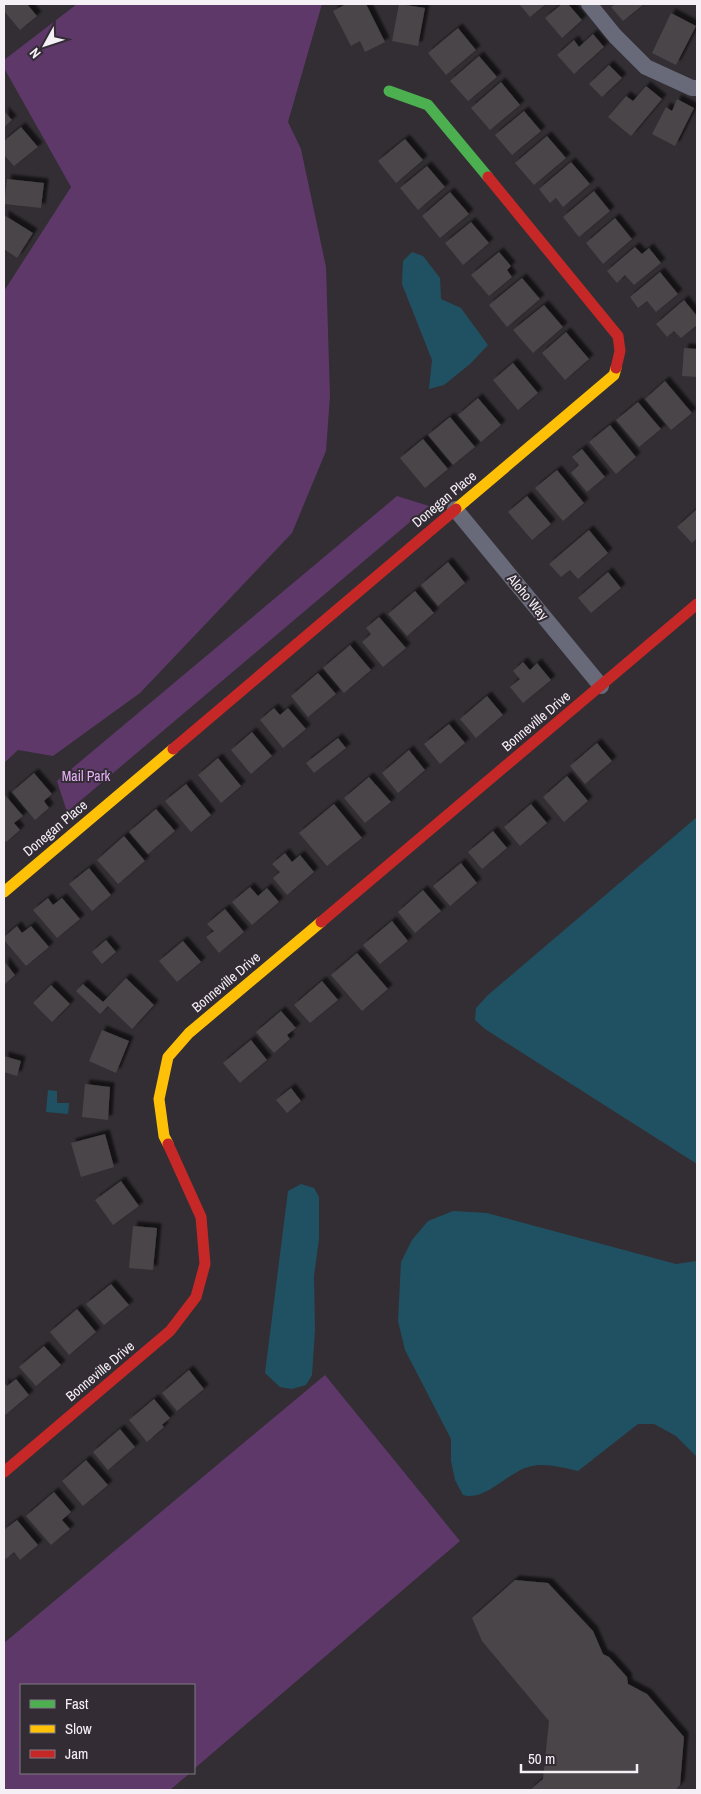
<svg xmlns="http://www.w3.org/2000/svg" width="701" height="1794" viewBox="0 0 701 1794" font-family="'Archivo Narrow',sans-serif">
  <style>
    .green { fill: #5d3869 }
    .water { fill: #205163 }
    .building { fill: #484549; filter: url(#shadow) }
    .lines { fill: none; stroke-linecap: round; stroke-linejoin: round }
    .street { stroke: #686a79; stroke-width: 16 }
    .fast { stroke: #4caf50; stroke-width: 11 }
    .slow { stroke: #ffc107; stroke-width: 11 }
    .jam { stroke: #c62828; stroke-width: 11 }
    .labels { text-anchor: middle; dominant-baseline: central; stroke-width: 4; stroke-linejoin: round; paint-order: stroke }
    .street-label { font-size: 14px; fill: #f4f0f6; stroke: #332c35 }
    .park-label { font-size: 14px; fill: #e8b4f9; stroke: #332c35 }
  </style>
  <defs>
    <filter id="shadow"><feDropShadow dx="4.5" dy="-4.5" stdDeviation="1" flood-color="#0009"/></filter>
  </defs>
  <rect width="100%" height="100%" fill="#322e33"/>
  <!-- green -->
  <g class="green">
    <path d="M77,4H322L288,122L301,149L326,267L330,396L326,451L292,533L140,693L53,756L18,750L4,763V291L71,187L4,68V60Z"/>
    <path d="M397,496L429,506L67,812L57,781Z"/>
    <path d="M325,1375L460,1541L194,1769V1685H21V1773H190L170,1790H4V1643Z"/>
  </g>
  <!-- water -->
  <g class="water">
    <path d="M412,252L423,256L440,278L441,299L461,308L488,345L470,364L444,385L429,389L432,360L402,284L403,261Z"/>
    <path d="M697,817V1164L485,1029L475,1020L476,1008L488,995Z"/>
    <path d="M48,1090L57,1091V1103H69L68,1114L46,1112Z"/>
    <path d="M301,1184L314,1188L319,1197V1239L314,1276L315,1330L312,1375L306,1385L292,1389L280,1387L265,1373L288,1191Z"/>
    <path d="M453,1211L487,1213L676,1264L697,1261V1457L676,1436L654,1424H638L578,1471C564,1468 546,1463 532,1466C509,1470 486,1502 463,1495L455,1480L451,1461V1439L405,1350L398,1321L401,1262L412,1240L428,1221Z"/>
  </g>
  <!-- building -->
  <g class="building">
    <path d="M4,4H27L37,16L20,30L4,11Z"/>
    <path d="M346,4H366L385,42L365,52L360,41L351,46L333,11Z"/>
    <path d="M399,4L425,8L418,46L392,41Z"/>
    <path d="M519,4H546L530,17Z"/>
    <path d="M562,4H568L582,20L562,38L545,18Z"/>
    <path d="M616,4H644L623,21L611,7Z"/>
    <path d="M671,13L696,26L676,65L652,53Z"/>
    <path d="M458,28L476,50L446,75L428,53Z"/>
    <path d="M593,34L604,47L574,74L557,55L574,40L579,47Z"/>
    <path d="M479,56L497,77L468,101L450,81Z"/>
    <path d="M609,65L622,78L602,97L589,84Z"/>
    <path d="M501,82L520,105L490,130L471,108Z"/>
    <path d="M646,86L662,99L631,136L608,117L626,96L633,101Z"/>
    <path d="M677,99L694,108L675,146L652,134L666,107L672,111Z"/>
    <path d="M4,111L12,120L4,127Z"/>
    <path d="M524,111L541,131L512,155L495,135Z"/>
    <path d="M21,127L38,147L14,166L5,156L4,157V141Z"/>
    <path d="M547,136L566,158L534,185L515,163Z"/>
    <path d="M405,139L423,160L396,183L378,161Z"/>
    <path d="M571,162L590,184L563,207L556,198L550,203L539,189Z"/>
    <path d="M427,166L445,187L418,210L400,188Z"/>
    <path d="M7,179L44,183L41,208L4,204Z"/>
    <path d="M594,191L610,211L579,237L563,217Z"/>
    <path d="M450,192L469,214L440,238L422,216Z"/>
    <path d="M4,215L33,233L17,258L4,249Z"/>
    <path d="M615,218L632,239L603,264L586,243Z"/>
    <path d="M471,222L489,243L463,265L445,243Z"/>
    <path d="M635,247L642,254L649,248L661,263L634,285L625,275L617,283L607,271Z"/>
    <path d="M499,252L511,266L507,270L512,277L489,296L471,275Z"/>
    <path d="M660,272L678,294L656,312L647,301L638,308L630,297Z"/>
    <path d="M522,278L540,299L507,327L489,305Z"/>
    <path d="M684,300L697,316V325L681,338L674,331L667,337L656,324Z"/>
    <path d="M544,305L563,327L533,353L513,330Z"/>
    <path d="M566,332L589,359L565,380L542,353Z"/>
    <path d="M684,348L697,349V377L682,376Z"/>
    <path d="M513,363L538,393L518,410L493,380Z"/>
    <path d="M665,381L692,413L671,430L645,399Z"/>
    <path d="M478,398L501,425L481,442L458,415Z"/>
    <path d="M638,402L661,429L639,447L616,420Z"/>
    <path d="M450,417L475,447L453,465L428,435Z"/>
    <path d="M610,425L636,457L616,474L589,442Z"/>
    <path d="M423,439L448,469L425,488L400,458Z"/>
    <path d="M582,449L605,477L587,492L571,473L579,465L572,457Z"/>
    <path d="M557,470L584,503L563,521L535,488Z"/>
    <path d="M527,496L551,524L532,540L508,512Z"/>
    <path d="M697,509V538L692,543L677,527Z"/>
    <path d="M589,530L608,553L578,579L570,570L561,577L549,564Z"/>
    <path d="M448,562L465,583L438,606L421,585Z"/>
    <path d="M608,572L621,588L591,613L578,598Z"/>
    <path d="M415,591L434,613L407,636L388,614Z"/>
    <path d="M379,617L406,648L383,667L362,642L371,634L366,628Z"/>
    <path d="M350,645L371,670L344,693L323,668Z"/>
    <path d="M523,662L530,670L537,663L551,680L523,703L510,687L520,679L513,671Z"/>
    <path d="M318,673L336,694L308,717L291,696Z"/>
    <path d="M487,696L503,715L476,738L460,719Z"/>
    <path d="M274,708L280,715L288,708L306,729L283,748L260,720Z"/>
    <path d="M449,724L465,743L440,764L424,744Z"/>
    <path d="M252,732L272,756L251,774L231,750Z"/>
    <path d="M338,738L346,748L314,773L306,763Z"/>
    <path d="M597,743L612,761L585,784L570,766Z"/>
    <path d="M409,750L425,770L398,793L382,773Z"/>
    <path d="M218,758L241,786L221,803L198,775Z"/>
    <path d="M34,773L52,794L44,801L49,808L35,820L12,792Z"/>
    <path d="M567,776L588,801L564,822L543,797Z"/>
    <path d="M369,777L391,802L365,823L344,798Z"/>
    <path d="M186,784L211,815L191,832L165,801Z"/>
    <path d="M5,795L23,816L14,823L20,830L6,842L4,839V796Z"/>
    <path d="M334,804L362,838L327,866L299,833Z"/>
    <path d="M531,804L547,823L520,846L504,827Z"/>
    <path d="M156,809L175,831L148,854L129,832Z"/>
    <path d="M493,831L507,848L482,869L468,852Z"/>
    <path d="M124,836L145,861L118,884L97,860Z"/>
    <path d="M285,853L292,862L300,855L314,872L287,895L273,878L280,872L272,864Z"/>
    <path d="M461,863L477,883L450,906L433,886Z"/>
    <path d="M89,868L111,895L92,911L69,884Z"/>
    <path d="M250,887L258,896L267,888L279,902L252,925L232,902Z"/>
    <path d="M423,890L441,911L415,933L398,912Z"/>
    <path d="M48,898L53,905L62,898L80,919L57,938L33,910Z"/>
    <path d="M225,909L244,932L219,953L206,937L214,931L207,924Z"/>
    <path d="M392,921L408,941L380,964L363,945Z"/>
    <path d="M17,926L22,933L31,926L49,947L26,966L4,940V937Z"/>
    <path d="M106,940L116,952L102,964L92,952Z"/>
    <path d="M183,941L201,962L177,982L159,961Z"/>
    <path d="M357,953L388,989L362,1011L331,975Z"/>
    <path d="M4,961L15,975L4,985Z"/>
    <path d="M126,978L154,1005L132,1029L108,1006L100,1014L76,991L83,984L103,1002Z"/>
    <path d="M322,981L338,1000L310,1023L294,1005Z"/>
    <path d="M51,985L70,1004L52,1022L33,1003Z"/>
    <path d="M281,1011L296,1028L287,1035L290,1039L274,1053L256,1032Z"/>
    <path d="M102,1030L129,1041L116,1073L89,1061Z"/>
    <path d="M251,1040L267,1060L240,1083L223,1063Z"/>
    <path d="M4,1056L21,1061L17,1076L4,1072Z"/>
    <path d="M85,1084L110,1087L108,1120L82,1117Z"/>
    <path d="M291,1088L301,1101L287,1113L276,1100Z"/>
    <path d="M105,1134L114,1167L81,1177L71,1143Z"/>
    <path d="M121,1181L139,1206L113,1225L95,1200Z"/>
    <path d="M133,1226L157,1228L153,1270L129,1268Z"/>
    <path d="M111,1284L129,1305L104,1325L86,1304Z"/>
    <path d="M77,1309L96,1332L69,1355L50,1332Z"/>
    <path d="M44,1346L61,1365L36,1386L19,1367Z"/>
    <path d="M189,1370L204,1389L177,1411L162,1393Z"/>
    <path d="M16,1379L29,1395L4,1416V1382L7,1386Z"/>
    <path d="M154,1399L170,1418L162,1425L164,1427L147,1442L129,1420Z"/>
    <path d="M120,1429L135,1447L108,1470L93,1452Z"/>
    <path d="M86,1460L108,1485L83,1506L62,1481Z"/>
    <path d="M54,1492L71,1512L62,1520L70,1529L51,1545L26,1516Z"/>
    <path d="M17,1520L38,1545L20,1560L14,1552L6,1559L4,1556V1530Z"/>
    <path d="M515,1580L548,1583L593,1631L603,1654L609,1657L627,1677L628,1684L647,1694L684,1737L680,1785L675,1790H530L543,1779L549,1721L482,1641L472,1618Z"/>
  </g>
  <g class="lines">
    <!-- street -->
    <g class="street">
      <path d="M589,4L615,36L646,67L692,88H697"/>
      <path d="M455,509L601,686"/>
    </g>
    <!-- fast -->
    <path class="fast" d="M389,91L428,105L488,177"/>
    <!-- slow -->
    <g class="slow">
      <path d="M456,509L614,375L616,368"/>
      <path d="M4,892L173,749"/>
      <path d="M168,1144L164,1136L159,1099L168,1057L189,1033L321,922"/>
    </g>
    <!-- jam -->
    <g class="jam">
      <path d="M488,177L618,336L620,351L616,368"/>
      <path d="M173,749L456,509"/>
      <path d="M321,922L697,604"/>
      <path d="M4,1472L170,1331L196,1297L205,1264L201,1217L168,1144"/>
    </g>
  </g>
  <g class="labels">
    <!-- street labels -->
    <g class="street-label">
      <text transform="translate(444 499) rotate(-40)">Donegan Place</text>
      <text transform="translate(528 597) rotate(50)">Aloho Way</text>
      <text transform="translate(536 721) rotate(-40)">Bonneville Drive</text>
      <text transform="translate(55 828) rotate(-40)">Donegan Place</text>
      <text transform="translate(226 982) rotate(-40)">Bonneville Drive</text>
      <text transform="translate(100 1371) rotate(-40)">Bonneville Drive</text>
    </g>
    <!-- park labels -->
    <g class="park-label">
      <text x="86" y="776">Mail Park</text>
    </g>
  </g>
  <!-- border -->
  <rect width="701" height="1794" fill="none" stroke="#f4f0f6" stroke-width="10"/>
  <!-- legend -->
  <rect x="20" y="1684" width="175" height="90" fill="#332c35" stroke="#807a82"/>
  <rect x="30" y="1700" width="25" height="8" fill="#4caf50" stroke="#807a82"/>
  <text x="65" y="1709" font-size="15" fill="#f4f0f6">Fast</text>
  <rect x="30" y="1725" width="25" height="8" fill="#ffc107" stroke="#807a82"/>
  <text x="65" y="1734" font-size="15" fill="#f4f0f6">Slow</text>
  <rect x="30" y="1750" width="25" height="8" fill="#c62828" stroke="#807a82"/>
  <text x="65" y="1759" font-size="15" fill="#f4f0f6">Jam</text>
  <!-- north arrow -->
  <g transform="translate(45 45) rotate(230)" stroke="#332c35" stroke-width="4" paint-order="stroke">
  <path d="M0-4L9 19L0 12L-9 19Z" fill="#f4f0f6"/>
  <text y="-8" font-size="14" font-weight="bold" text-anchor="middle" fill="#f4f0f6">N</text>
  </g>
  <!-- scale -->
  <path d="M521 1764v8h116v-8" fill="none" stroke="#f4f0f6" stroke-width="2.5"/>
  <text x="528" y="1764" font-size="15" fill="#f4f0f6" stroke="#332c35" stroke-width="4" paint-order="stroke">50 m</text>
</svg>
